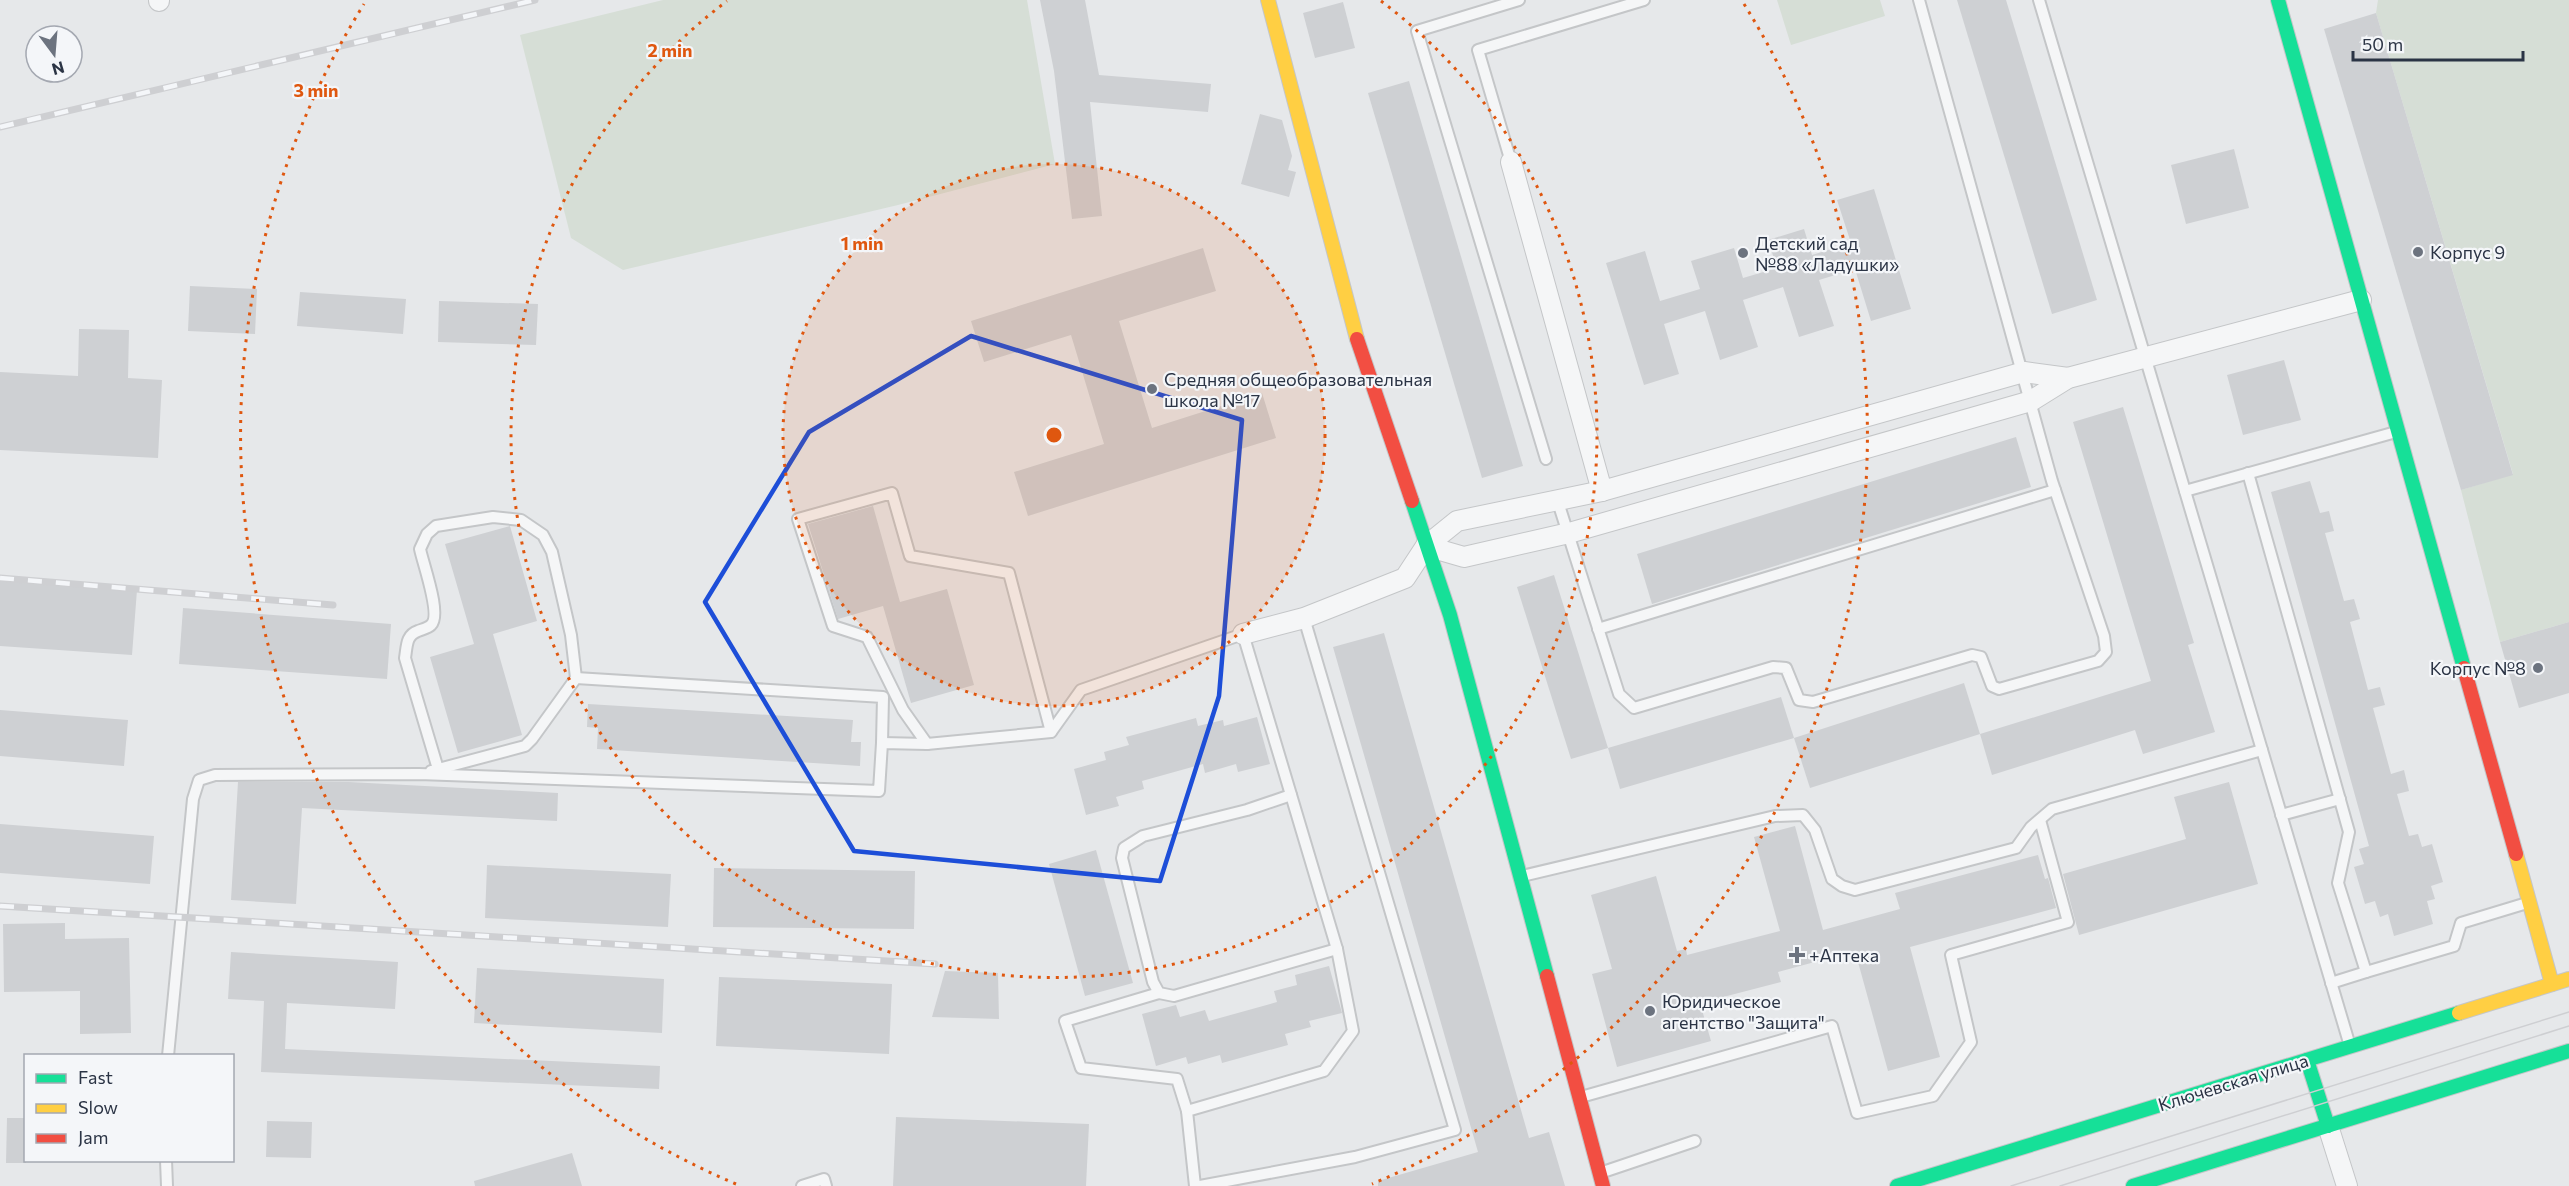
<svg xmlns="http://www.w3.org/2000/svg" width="2569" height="1186" viewBox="0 0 2569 1186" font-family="Commissioner,sans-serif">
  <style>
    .green { fill: #d6ded6 }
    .building { fill: #ced0d3 }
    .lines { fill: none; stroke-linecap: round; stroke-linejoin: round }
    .lane-casing { stroke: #c4c6c8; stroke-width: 14 }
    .street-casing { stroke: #c4c6c8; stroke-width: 22 }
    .fast-casing { stroke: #c4c6c8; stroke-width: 16 }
    .slow-casing { stroke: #c4c6c8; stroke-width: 16 }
    .jam-casing { stroke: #c4c6c8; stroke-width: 16 }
    .lane { stroke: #f5f6f7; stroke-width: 10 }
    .street { stroke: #f5f6f7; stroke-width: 20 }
    .fast { stroke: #16e098; stroke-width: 14 }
    .slow { stroke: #ffcf43; stroke-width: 14 }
    .jam { stroke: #f24e42; stroke-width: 14 }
    .tram { stroke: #cecfd2; stroke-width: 1.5 }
    .rail-casing { stroke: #cecfd2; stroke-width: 7 }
    .rail { stroke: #f4f6f9; stroke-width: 4.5; stroke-dasharray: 14; stroke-linecap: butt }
    .marked { fill: none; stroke: #1d4ed8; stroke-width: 4.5; stroke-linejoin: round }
    .ring { fill: none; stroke: #df570f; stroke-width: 3; stroke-dasharray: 3 6 }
    .poi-dot { fill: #6c737f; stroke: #f4f6f9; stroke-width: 2 }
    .labels { text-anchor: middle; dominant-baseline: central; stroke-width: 4.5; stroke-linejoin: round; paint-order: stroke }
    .poi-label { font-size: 18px; fill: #2b3445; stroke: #f4f6f9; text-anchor: start }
    .street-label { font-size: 18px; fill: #2b3445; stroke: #f4f6f9 }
    .centre { fill: #df570f; stroke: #f4f6f9; stroke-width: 3 }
    .ring-label { font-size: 18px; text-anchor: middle; font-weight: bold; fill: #df570f; stroke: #f4f6f9; stroke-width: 4.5; stroke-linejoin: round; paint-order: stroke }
  </style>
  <rect width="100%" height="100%" fill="#e6e8ea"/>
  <!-- green -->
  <g class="green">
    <path d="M663,0H1027L1055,164L898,205L623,270L571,238L520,35Z"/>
    <path d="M1777,0H1880L1885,16L1791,45Z"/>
    <path d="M2378,0H2569V622L2500,642L2461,490L2513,474L2376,13Z"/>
  </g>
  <!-- building -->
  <g class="building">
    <path d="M1040,0H1085L1099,75L1211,84L1208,112L1090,102L1102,216L1072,219L1054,71Z"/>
    <path d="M1957,0H2006L2097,300L2052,314Z"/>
    <path d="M1343,2L1355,48L1315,58L1303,13Z"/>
    <path d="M2376,13L2513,475L2461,490L2324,29Z"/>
    <path d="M1409,81L1523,466L1482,478L1368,93Z"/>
    <path d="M1260,114L1282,120L1292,156L1288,170L1296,172L1289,197L1241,184Z"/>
    <path d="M2234,149L2249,208L2186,224L2171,165Z"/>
    <path d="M1874,189L1911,309L1871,321L1855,269L1819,280L1834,326L1799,337L1783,287L1743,300L1758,347L1720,360L1705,311L1664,324L1679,374L1644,385L1606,263L1645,251L1660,301L1700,289L1691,261L1734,248L1743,278L1777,268L1768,240L1804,229L1812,255L1851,243L1837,200Z"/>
    <path d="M1203,248L1216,291L1119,321L1152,428L1262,393L1276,438L1028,516L1014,472L1104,444L1071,335L984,362L971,321Z"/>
    <path d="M190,286L257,289L255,334L188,331Z"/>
    <path d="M300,292L406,299L403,334L297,326Z"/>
    <path d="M439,301L538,304L536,345L438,342Z"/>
    <path d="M79,329L129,330L128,378L162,380L158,458L0,450V372L78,376Z"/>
    <path d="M2284,360L2301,420L2243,435L2227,375Z"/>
    <path d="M2123,407L2194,643L2188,645L2215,732L2143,754L2135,730L1992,775L1980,734L2151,681L2073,422Z"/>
    <path d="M2016,437L2031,487L1652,604L1637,554Z"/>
    <path d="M2310,481L2320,513L2329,511L2334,531L2325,533L2344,601L2354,599L2360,619L2350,622L2368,690L2380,687L2385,705L2373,708L2391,774L2404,770L2409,791L2397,794L2409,836L2418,834L2422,847L2432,844L2443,882L2431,886L2435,899L2427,901L2433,924L2394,936L2388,914L2380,917L2375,901L2365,904L2354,867L2364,864L2359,849L2369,846L2271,492Z"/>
    <path d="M873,506L900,602L947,589L974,685L911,703L883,606L838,619L808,524Z"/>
    <path d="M510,526L537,621L493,634L522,735L458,753L430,657L474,644L445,544Z"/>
    <path d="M1554,575L1608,748L1571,759L1517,587Z"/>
    <path d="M0,580L137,590L132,655L0,646Z"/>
    <path d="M183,608L391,624L387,679L179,664Z"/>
    <path d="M2569,622V693L2519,708L2500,642Z"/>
    <path d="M1384,633L1529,1138L1549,1132L1565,1186H1378V1181L1478,1152L1333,647Z"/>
    <path d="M1964,683L1980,734L1810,788L1794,738Z"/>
    <path d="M1781,697L1794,738L1620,789L1608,748Z"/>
    <path d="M588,704L853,720L851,742H861L860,766L597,749L598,728L587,727Z"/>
    <path d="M0,710L128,720L124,766L0,756Z"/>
    <path d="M1257,717L1270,764L1238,772L1236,764L1205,773L1203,764L1142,781L1144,789L1116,797L1119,806L1086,815L1074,769L1106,760L1104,752L1129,745L1126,737L1196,718L1198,726L1223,720L1224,726Z"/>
    <path d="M238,782H349L558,793L557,821L302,808L296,904L231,900Z"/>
    <path d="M2229,782L2258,884L2079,935L2063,874L2186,839L2174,797Z"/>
    <path d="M0,824L154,836L150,884L0,873Z"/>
    <path d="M1795,826L1823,930L1900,909L1895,893L2038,855L2045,879L2048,878L2056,908L1910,947L1940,1057L1888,1071L1855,951L1778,972L1781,982L1700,1003L1711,1041L1617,1067L1592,974L1612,969L1591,895L1656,876L1677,951L1686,949L1687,955L1780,931L1754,837Z"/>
    <path d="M1096,850L1133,983L1085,996L1049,864Z"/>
    <path d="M487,865L671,874L668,927L485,918Z"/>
    <path d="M714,868L915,871L914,929L713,927Z"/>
    <path d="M65,923V939L129,938L131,1033L80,1034V991L4,992L3,924Z"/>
    <path d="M231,952L398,962L395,1009L287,1003L285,1049L660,1066L659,1089L261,1072L264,1001L228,999Z"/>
    <path d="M1329,966L1342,1013L1309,1021L1311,1027L1285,1034L1288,1045L1222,1063L1220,1055L1188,1064L1186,1057L1156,1066L1142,1014L1176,1005L1180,1017L1205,1010L1209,1021L1277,1002L1274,991L1297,985L1295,975Z"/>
    <path d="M477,968L664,979L662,1033L474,1023Z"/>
    <path d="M945,971L998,973L999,1019L932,1017Z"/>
    <path d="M719,977L892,984L889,1054L716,1046Z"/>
    <path d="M896,1117L1089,1124L1086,1186H893Z"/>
    <path d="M7,1118H26V1163H6Z"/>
    <path d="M267,1121L312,1122L311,1158L266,1157Z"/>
    <path d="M572,1153L582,1186H475L474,1181Z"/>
  </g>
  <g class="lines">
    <defs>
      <g id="lane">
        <path d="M1519,0L1417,31L1546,459"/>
        <path d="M2039,0L2350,1046"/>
        <path d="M1511,162L1478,50L1644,0"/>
        <path d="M2248,473L2349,832L2338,883L2366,972L2331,983"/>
        <path d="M2185,491L2396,432"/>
        <path d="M1557,499L1619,694L1634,708L1773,667L1786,668L1799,700L1813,702L1972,655L1981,657L1992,686L1999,689L2098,661L2106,652L2104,636L2052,481L1919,0"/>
        <path d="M1598,629L2055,490"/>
        <path d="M576,678L883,697L882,743"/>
        <path d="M927,744L903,710L867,637L833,626L798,519L892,493L910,556L1009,573L1051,732"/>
        <path d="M431,771L525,746L532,739L576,678L571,635L552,552L543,535L521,520L493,517L436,526L427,534L420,549C423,564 442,615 431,625C428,628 423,629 418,631C406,635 407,646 405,658L438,769"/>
        <path d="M1291,795L1247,810L1143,836L1124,848L1122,858L1153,982L1159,993L1174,996L1337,949"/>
        <path d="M2281,815L2340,799"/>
        <path d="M1522,876L1775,816L1803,815L1815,830L1832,879L1842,886L1855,890L2016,848L2031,827L2052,809L2262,750"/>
        <path d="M2366,972L2454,946L2461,923L2527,903"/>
        <path d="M1159,993L1065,1021L1081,1068L1177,1079L1187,1111"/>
        <path d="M168,1056L193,799L199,780L215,775L419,774L879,791L882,743L927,744L1051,732L1081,690L1243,634L1337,949L1353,1031L1324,1071L1187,1111L1195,1186"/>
        <path d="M1581,1097L1832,1026L1857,1113L1933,1096L1971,1042L1951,955L2068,922L2040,820"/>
        <path d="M166,1160L167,1186"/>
        <path d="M1600,1173L1695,1141"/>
        <path d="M802,1186L824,1179L826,1186"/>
        <path d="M1200,1186L1355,1157L1455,1130L1304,618"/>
      </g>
      <g id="street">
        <path d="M159,0V1"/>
        <path d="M1511,162L1602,491"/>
        <path d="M1426,546L1464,557L1569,533L2031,401L2068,378L2361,300"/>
        <path d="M1243,634L1304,618L1405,578L1426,546L1457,521L1602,491L2024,372L2068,378"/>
        <path d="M2328,1126L2347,1186"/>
      </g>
      <g id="fast">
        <path d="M2278,0L2464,668"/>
        <path d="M1412,501L1450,615L1547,976"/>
        <path d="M2307,1060L2328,1126"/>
        <path d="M1897,1186L2459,1013"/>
        <path d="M2133,1186L2569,1051"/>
      </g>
      <g id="slow">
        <path d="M1268,0L1357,339"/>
        <path d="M2516,854L2552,984"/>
        <path d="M2459,1013L2569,979"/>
      </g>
      <g id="jam">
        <path d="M1357,339L1412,501"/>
        <path d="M2464,668L2516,854"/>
        <path d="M1547,976L1603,1186"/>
      </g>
    </defs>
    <!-- lane casing -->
    <use href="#lane" class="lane-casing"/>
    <!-- street casing -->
    <use href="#street" class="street-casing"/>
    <!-- fast casing -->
    <use href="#fast" class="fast-casing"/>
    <!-- slow casing -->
    <use href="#slow" class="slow-casing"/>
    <!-- jam casing -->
    <use href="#jam" class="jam-casing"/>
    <!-- lane -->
    <use href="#lane" class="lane"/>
    <!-- street -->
    <use href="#street" class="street"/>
    <!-- fast -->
    <use href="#fast" class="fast"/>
    <!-- slow -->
    <use href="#slow" class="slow"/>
    <!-- jam -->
    <use href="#jam" class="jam"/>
    <!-- tram -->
    <g class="tram">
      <path d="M2011,1186L2569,1012"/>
      <path d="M2060,1186L2569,1026"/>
    </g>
    <defs>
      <g id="rail">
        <path d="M0,127L535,0"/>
        <path d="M0,578L333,605"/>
        <path d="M0,906L935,964"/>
      </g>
    </defs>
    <!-- rail casing -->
    <use href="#rail" class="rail-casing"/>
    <!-- rail -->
    <use href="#rail" class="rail"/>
  </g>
  <!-- marked area -->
  <path class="marked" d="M971,336L1242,420L1219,696L1160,881L854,851L705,602L809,432Z"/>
  <!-- distance rings -->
  <circle cx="1054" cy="435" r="271" fill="#df570f" fill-opacity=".12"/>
  <g class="ring">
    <circle cx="1054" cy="435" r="271"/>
    <path d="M1381 1A543 543 0 1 1 727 1"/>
    <path d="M736 1184A814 814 0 0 1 364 4M1744 4A814 814 0 0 1 1372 1184"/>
  </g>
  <!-- markers -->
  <g class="poi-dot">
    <circle cx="2418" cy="252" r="6"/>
    <circle cx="1743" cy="253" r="6"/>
    <circle cx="1152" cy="389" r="6"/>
    <circle cx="2538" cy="668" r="6"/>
    <path d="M1794 946h6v6h6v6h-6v6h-6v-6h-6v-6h6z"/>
    <circle cx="1650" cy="1011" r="6"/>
  </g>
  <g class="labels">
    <!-- poi labels -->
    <g class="poi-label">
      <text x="1755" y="243">Детский сад<tspan x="1755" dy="21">№88 «Ладушки»</tspan></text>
      <text x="2430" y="252">Корпус 9</text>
      <text x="1164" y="379">Средняя общеобразовательная<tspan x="1164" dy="21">школа №17</tspan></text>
      <text x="2526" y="668" text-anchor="end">Корпус №8</text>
      <text x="1809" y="955">+Аптека</text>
      <text x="1662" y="1001">Юридическое<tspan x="1662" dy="21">агентство "Защита"</tspan></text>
    </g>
    <!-- street labels -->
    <g class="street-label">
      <text transform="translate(2233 1082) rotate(-17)">Ключевская улица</text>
    </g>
  </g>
  <circle cx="1054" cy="435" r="9" class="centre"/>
  <g class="ring-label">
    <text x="670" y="57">2 min</text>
    <text x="316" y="97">3 min</text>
    <text x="862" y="250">1 min</text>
  </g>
  <!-- legend -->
  <rect x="24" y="1054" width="210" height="108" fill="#f4f6f9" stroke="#a4a8b1" stroke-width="1.5"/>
  <rect x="36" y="1074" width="30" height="9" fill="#16e098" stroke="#a4a8b1" stroke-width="1.5"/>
  <text x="78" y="1084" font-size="18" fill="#2b3445">Fast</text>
  <rect x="36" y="1104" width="30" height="9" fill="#ffcf43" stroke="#a4a8b1" stroke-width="1.5"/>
  <text x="78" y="1114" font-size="18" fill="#2b3445">Slow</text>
  <rect x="36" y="1134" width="30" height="9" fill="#f24e42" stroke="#a4a8b1" stroke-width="1.5"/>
  <text x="78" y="1144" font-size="18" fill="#2b3445">Jam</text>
  <!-- north arrow -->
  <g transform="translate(54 54) rotate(164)"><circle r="28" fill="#f4f6f9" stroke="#a4a8b1" stroke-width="1.5"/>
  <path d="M0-4.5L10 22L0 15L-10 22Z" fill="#6c737f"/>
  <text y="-9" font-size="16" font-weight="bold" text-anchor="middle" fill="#2b3445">N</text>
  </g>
  <!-- scale -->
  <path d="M2353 51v9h170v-9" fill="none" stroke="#2b3445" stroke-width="3"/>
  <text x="2362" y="51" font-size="18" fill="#2b3445" stroke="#f4f6f9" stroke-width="4.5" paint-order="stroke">50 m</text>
</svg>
